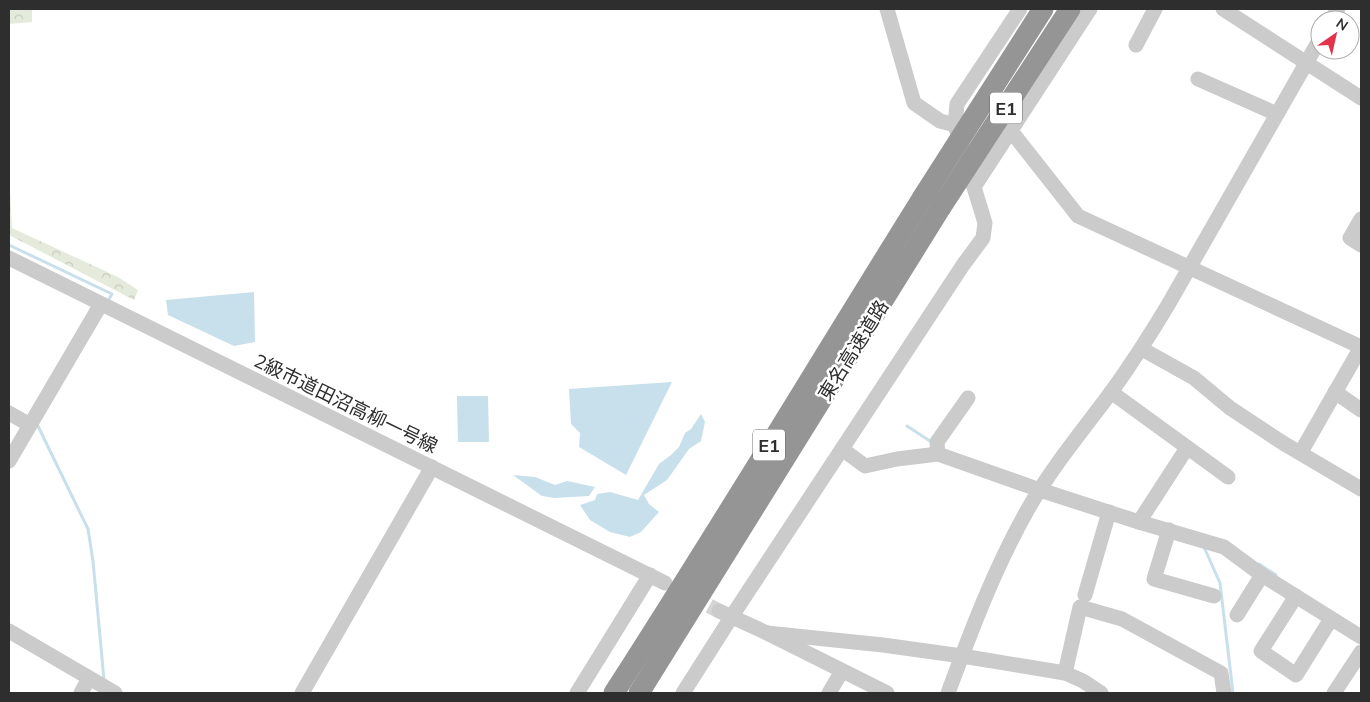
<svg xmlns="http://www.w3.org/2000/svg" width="1370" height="702" viewBox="0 0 1370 702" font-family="Mulish,'Noto Sans JP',sans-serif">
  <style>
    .forest { fill: url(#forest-crowns) }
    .water { fill: #c8e0eb }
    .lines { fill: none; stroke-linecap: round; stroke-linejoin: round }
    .stream { stroke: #c8e0eb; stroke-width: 3 }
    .minor-tunnel { stroke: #d5d5d5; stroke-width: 15; stroke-dasharray: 15 8; stroke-linecap: butt }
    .minor { stroke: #cbcbcb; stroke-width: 15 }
    .highway { stroke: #959595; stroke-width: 21 }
    .highway-bridge { stroke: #959595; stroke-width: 21 }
    .labels { text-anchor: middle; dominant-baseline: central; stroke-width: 5; stroke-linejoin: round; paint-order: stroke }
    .shield { fill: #fff; stroke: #6d6d6d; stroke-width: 1 }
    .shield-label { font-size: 18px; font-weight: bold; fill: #2e2e2e }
    .street-label { font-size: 19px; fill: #2e2e2e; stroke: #fff }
  </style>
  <defs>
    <pattern id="forest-crowns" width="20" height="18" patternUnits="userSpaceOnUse" patternTransform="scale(1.25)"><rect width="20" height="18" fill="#e5ebdc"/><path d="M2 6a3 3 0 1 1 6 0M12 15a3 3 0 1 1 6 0" fill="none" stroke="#c5cabd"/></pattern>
  </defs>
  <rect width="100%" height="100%" fill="#fff"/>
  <!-- forest -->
  <g class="forest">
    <path d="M9,9H32V22L9,24Z"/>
    <path d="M9,172L12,228L118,277L138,290L134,300L9,235Z"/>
  </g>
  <!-- water -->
  <g class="water">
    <path d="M254,292L255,342L234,346L168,315L166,300Z"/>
    <path d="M672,382L626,475L579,447L580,433L571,424L569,389Z"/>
    <path d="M457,396H488L489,442H458Z"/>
    <path d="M701,414L705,422L701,441L689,449L667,480L644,495L649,504L659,512L641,532L630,537L610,532L590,520L580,505L595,500L597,494L610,492L638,500L659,464L671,455L679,447L685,433L691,429Z"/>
    <path d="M513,475L535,477L555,485L567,481L595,487L589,496L554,498L542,496Z"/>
  </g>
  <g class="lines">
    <!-- stream -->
    <g class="stream">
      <path d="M9,245L112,294L108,301"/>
      <path d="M36,422L88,529L93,561L104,680"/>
      <path d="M907,426L933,443"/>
      <path d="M1204,547L1220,583L1233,693"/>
      <path d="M1259,564L1276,575"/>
    </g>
    <!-- minor-tunnel -->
    <path class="minor-tunnel" d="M689,595L719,611"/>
    <!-- minor -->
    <g class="minor">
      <path d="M887,9L914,103L940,121L955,125"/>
      <path d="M1223,9L1361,98"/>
      <path d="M1331,20L1338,9"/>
      <path d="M1136,45L1155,9"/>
      <path d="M1198,79L1277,114"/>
      <path d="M1011,131L1078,216L1361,347L1301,452"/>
      <path d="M974,187L1090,9"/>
      <path d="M1361,219L1350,238L1361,245"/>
      <path d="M9,258L665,583"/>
      <path d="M1142,349L1194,378L1230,408L1283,443L1361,489"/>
      <path d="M1111,392L1228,477"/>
      <path d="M1335,392L1361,410"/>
      <path d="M968,398L937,442L938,454L1040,490L1139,522L1183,454"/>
      <path d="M9,413L30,425"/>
      <path d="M842,449L865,466L897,459L938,454"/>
      <path d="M9,461L101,304"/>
      <path d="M1139,522L1224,547L1262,575L1361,637"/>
      <path d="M1169,530L1154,579L1214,596"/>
      <path d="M1085,595L1109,512"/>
      <path d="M1296,596L1261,651L1296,675L1331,619"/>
      <path d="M719,611L767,633L887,693"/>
      <path d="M1237,615L1262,575"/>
      <path d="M9,631L115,693"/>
      <path d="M767,633L883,645L962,656L1065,673L1083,681L1101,693"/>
      <path d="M1065,673L1080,607L1122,619L1221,673L1224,693"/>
      <path d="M81,693L89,678"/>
      <path d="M302,693L432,467"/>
      <path d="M577,693L650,575"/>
      <path d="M683,693L732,616L963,265L983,238L985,223L955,125L957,104L1020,9"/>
      <path d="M829,693L842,671"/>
      <path d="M948,693C971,631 995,567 1028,509C1052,467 1083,430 1112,391C1132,363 1150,335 1168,305L1320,39"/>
      <path d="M1334,693L1361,652"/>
    </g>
    <!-- highway -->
    <g class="highway">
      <path d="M614,693C720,529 820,362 923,197"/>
      <path d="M639,693L941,207"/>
    </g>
    <!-- highway-bridge -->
    <g class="highway-bridge">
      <path d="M923,197L1043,9"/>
      <path d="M941,207L1070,9"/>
    </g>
  </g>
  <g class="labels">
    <!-- shield labels -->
    <g class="shield">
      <rect x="990" y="92.5" width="32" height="31" rx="4"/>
      <rect x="753" y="429.5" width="32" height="31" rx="4"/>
    </g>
    <g class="shield-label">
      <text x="1006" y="108">E1</text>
      <text x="769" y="445">E1</text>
    </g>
    <!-- street labels -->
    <g class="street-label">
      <text transform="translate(853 350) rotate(-58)">東名高速道路</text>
      <text transform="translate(346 403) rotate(26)">2級市道田沼高柳一号線</text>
    </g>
  </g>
  <!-- border -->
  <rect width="1370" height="702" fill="none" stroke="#2e2e2e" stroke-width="20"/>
  <!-- north arrow -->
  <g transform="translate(1335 35) rotate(34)"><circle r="24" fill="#ffffff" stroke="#ababab"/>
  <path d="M0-4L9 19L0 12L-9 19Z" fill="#e3334b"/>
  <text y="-8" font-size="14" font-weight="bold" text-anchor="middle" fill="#2e2e2e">N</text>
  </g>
</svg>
